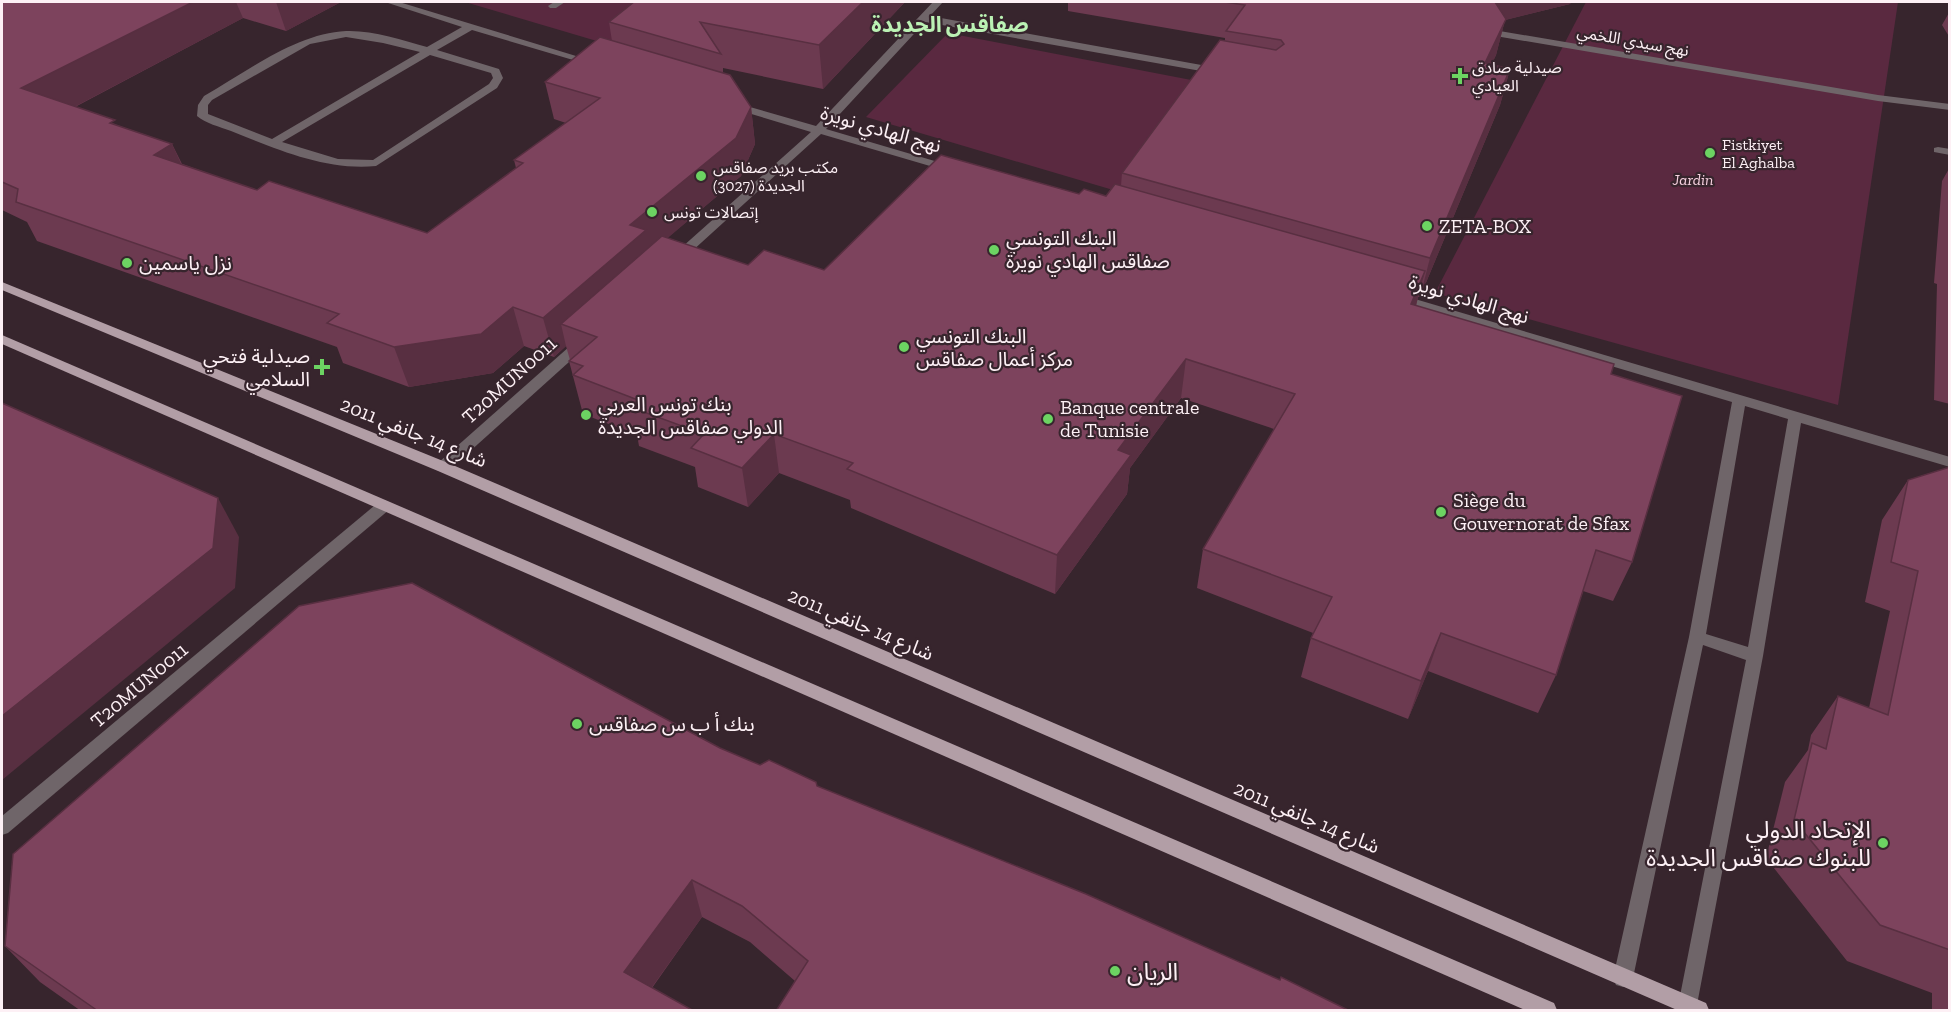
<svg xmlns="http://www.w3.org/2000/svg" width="1951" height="1012" viewBox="0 0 1951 1012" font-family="'Zilla Slab','Noto Sans Arabic',serif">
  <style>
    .green { fill: #5a2940 }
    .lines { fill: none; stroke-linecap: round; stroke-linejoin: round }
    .minor { fill: #6f6569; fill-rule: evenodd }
    .major { fill: #b29ea6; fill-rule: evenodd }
    .wall { fill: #6c3a50 }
    .shaded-wall { fill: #582f41 }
    .building { fill: #7d435d; stroke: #582f41; stroke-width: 1.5 }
    .poi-dot { fill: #6cd362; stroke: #37252d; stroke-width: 2 }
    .labels { text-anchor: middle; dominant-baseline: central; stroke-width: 4.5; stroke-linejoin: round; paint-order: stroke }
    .far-street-label { font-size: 16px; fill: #fdf0f5; stroke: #37252d }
    .far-poi-label { font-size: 16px; fill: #fdf0f5; stroke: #37252d; text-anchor: start }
    .far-park-label { font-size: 16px; font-style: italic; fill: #f7d1e0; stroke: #37252d }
    .street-label { font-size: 20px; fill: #fdf0f5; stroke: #37252d }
    .poi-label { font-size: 20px; fill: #fdf0f5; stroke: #37252d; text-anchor: start }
    .far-district-label { font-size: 22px; font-weight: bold; fill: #bbf2b4; stroke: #37252d }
    .near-poi-label { font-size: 24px; fill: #fdf0f5; stroke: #37252d; text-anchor: end }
  </style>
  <rect width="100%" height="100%" fill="#37252d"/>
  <!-- green -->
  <g class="green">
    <path d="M465,2H670L617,47Z"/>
    <path d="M1586,2H1898L1838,405L1435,293Z"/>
    <path d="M948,33L1264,94L1174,208L866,117Z"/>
  </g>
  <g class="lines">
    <!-- minor -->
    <g class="minor">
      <path d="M385,2H399L599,63L590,65L472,30L437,50L499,69L503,78L497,88L376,166C326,171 276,149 231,131C220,127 205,123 197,116L198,105L204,96C246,72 297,33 346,31C372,30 402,40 427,47L462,27ZM346,37L383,43L420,52L272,139L208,114V105L212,100L310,44ZM430,55L491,73L493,78L489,84L373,160L338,159L282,142Z"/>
      <path d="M554,2H565L556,8H550L548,6Z"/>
      <path d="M933,2H943L930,16L1218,68L1223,71L1218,74L925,22L826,129L955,167V171H947L821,134L680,262H672L670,259L672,256L811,132L728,107V103H736L816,126Z"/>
      <path d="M1482,28L1878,95L1950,104V110L1878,101L1478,33V29Z"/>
      <path d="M1938,147L1950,149V155L1934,152V148Z"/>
      <path d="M1398,294L1950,457V467L1801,423L1763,656L1696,1010H1680L1678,1006L1746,660L1703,645L1633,978L1630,985L1623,987L1616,985L1613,978L1689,637L1732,402L1393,301L1392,298ZM1745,406L1788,419L1748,647L1706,634Z"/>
      <path d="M584,337L591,341L589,344L448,471H438L436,467L438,463L579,338Z"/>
      <path d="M385,500L392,505L390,509L8,833L2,835V816L380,501Z"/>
    </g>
    <!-- major -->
    <g class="major">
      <path d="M2,282L448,463L1706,1003L1709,1010H1677L438,471L2,290Z"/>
      <path d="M2,335L1554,1003L1557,1010H1525L2,344Z"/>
    </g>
  </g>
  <!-- wall -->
  <g class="wall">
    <path d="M2,2H338L339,3L286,31L243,18L75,107L117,125L172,144L182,164L257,190L427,233L516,168L514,160L566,123L554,119L545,82L612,41L609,22L905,2L823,89L723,68V73L751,107L755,144L741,176L667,238L748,265L824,270L1079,194L1106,196L1121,186L1122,173L1225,41V38L1068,11V2H1571L1570,4L1505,20L1496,55L1491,65L1510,69L1500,105L1420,297H1418L1416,306L1611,374L1632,562L1613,601L1583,591L1556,675L1538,713L1428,671L1408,719L1301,677L1311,638L1313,633L1197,588L1203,549L1274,429L1181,398L1130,468L1127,494L1055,594L851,508L850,500L779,473L748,507L698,487L695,467L639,446L637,435L583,414L569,361L570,360L566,346L554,357L524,346L493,373L409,387L343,363L337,347L37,241L27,222L2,210Z"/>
    <path d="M1950,11V38L1942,25Z"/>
    <path d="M1950,167V404L1934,400L1937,284L1934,283L1942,181Z"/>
    <path d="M1950,467V1011H1937L1932,1009V993L1847,961L1766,858L1785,782L1808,750L1811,735L1838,696L1869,708L1890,611L1865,602L1882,520L1908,480Z"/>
    <path d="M720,748L760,765L817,786L1350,1011L795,981L750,942L702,917L652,988L694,1011H81L40,982L5,946Z"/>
  </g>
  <!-- shaded-wall -->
  <g class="shaded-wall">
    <path d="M193,2H236L243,18L40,125L21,88Z"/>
    <path d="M276,2H338L339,3L286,31Z"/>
    <path d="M863,2H905L823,89L819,45Z"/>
    <path d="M1489,2H1571L1570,4L1505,20L1496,55L1475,100Z"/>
    <path d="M1510,69L1500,105L1420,297L1430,258Z"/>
    <path d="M751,107L755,144L741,176L650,253L561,324L566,346L554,357L543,318L630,225Z"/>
    <path d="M172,144L189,181L154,155Z"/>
    <path d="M1425,271L1415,309L1411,304Z"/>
    <path d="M513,307L524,346L493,373L409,387L394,347Z"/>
    <path d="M1186,359L1181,398L1130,468L1127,494L1055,594L1057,555L1118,450Z"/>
    <path d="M774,434L779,473L748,507L742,468Z"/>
    <path d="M218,498L239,537L235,588L2,780V716Z"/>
    <path d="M1441,633L1428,671L1408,719L1421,681Z"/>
    <path d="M692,880L702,917L637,1008L624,972Z"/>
  </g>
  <!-- building -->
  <g class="building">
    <path d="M2,2H193L21,88L115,120L110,123L172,144L154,155L257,190L269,181L427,233L523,163L514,160L600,98L545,82L600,37L730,75L751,107L736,138L630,225L646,230L543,318L513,307L481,334L394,347L327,323L339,314L16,202L18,189L2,182Z"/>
    <path d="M634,2H863L819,45L700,22L721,54L609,22Z"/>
    <path d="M1225,2H1495L1506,19L1485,63L1510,69L1430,258L1122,173L1220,40L1276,50L1284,44L1281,40L1226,31L1245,5Z"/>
    <path d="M941,155L1079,194L1084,189L1106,196L1115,184L1425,271L1411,304L1614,364L1611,374L1682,396L1632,562L1596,550L1556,675L1441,633L1421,681L1311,638L1332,597L1203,549L1295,394L1186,359L1118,450L1131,455L1057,555L847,469L853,463L774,434L742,468L691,448L704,434L630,407L638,400L573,375L583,366L569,361L597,337L561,324L662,236L748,265L764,250L824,270Z"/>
    <path d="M2,403L218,498L213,548L2,716Z"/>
    <path d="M1950,467V950L1880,925L1794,820L1812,743L1826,749L1838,696L1888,715L1918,571L1891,562L1908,480Z"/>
    <path d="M412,583L720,748L760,765L769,760L816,782L817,786L1086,894L1280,980L1281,977L1350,1011H776L808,961L742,906L692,880L624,972L694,1011H98L5,946L13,854L299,606Z"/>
  </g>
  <!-- markers -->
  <g class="poi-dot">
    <path d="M1457 67h6v6h6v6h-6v6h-6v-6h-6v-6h6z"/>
    <circle cx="1710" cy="153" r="6"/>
    <circle cx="701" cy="176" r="6"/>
    <circle cx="652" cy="212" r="6"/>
    <circle cx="1427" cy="226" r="6"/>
    <circle cx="994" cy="250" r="6"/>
    <circle cx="127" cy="263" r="6"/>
    <circle cx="904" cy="347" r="6"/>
    <path d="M319 358h6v6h6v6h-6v6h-6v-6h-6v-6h6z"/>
    <circle cx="586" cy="415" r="6"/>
    <circle cx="1048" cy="419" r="6"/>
    <circle cx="1441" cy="512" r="6"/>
    <circle cx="577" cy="724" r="6"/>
    <circle cx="1883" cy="843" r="6"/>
    <circle cx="1115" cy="971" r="6"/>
  </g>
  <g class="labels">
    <!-- far-street labels -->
    <g class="far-street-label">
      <text transform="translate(1633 41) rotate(10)">نهج سيدي اللخمي</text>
    </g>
    <!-- far-poi labels -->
    <g class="far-poi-label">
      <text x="1472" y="67">صيدلية صادق<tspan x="1472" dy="18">العيادي</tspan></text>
      <text x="1722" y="144">Fistkiyet<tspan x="1722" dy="18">El Aghalba</tspan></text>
      <text x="713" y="167">مكتب بريد صفاقس<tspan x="713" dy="18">الجديدة (3027)</tspan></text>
      <text x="664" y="212">إتصالات تونس</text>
    </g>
    <!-- far-park labels -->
    <g class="far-park-label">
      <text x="1693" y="179">Jardin</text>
    </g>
    <!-- street labels -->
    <g class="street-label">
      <text transform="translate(881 129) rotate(16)">نهج الهادي نويرة</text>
      <text transform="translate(1469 299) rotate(17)">نهج الهادي نويرة</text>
      <text transform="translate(509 380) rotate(-42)">T20MUN0011</text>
      <text transform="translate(414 432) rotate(22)">شارع 14 جانفي 2011</text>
      <text transform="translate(861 624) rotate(23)">شارع 14 جانفي 2011</text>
      <text transform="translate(139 685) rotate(-40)">T20MUN0011</text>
      <text transform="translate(1307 817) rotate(23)">شارع 14 جانفي 2011</text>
    </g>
    <!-- poi labels -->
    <g class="poi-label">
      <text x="1439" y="226">ZETA-BOX</text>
      <text x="1006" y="238">البنك التونسي<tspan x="1006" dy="23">صفاقس الهادي نويرة</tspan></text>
      <text x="139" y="263">نزل ياسمين</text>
      <text x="916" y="336">البنك التونسي<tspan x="916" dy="23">مركز أعمال صفاقس</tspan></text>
      <text x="310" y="356" text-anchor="end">صيدلية فتحي<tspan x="310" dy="23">السلامي</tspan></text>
      <text x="598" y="404">بنك تونس العربي<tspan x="598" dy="23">الدولي صفاقس الجديدة</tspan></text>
      <text x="1060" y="407">Banque centrale<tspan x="1060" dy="23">de Tunisie</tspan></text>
      <text x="1453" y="500">Siège du<tspan x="1453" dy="23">Gouvernorat de Sfax</tspan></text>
      <text x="589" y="724">بنك أ ب س صفاقس</text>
    </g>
    <!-- far-district labels -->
    <g class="far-district-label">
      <text x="950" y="24">صفاقس الجديدة</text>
    </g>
    <!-- near-poi labels -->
    <g class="near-poi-label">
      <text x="1871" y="829">الإتحاد الدولي<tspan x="1871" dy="28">للبنوك صفاقس الجديدة</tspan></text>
      <text x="1127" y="971" text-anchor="start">الريان</text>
    </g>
  </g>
  <!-- border -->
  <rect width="1951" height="1012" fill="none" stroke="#fdf0f5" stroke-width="6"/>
</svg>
